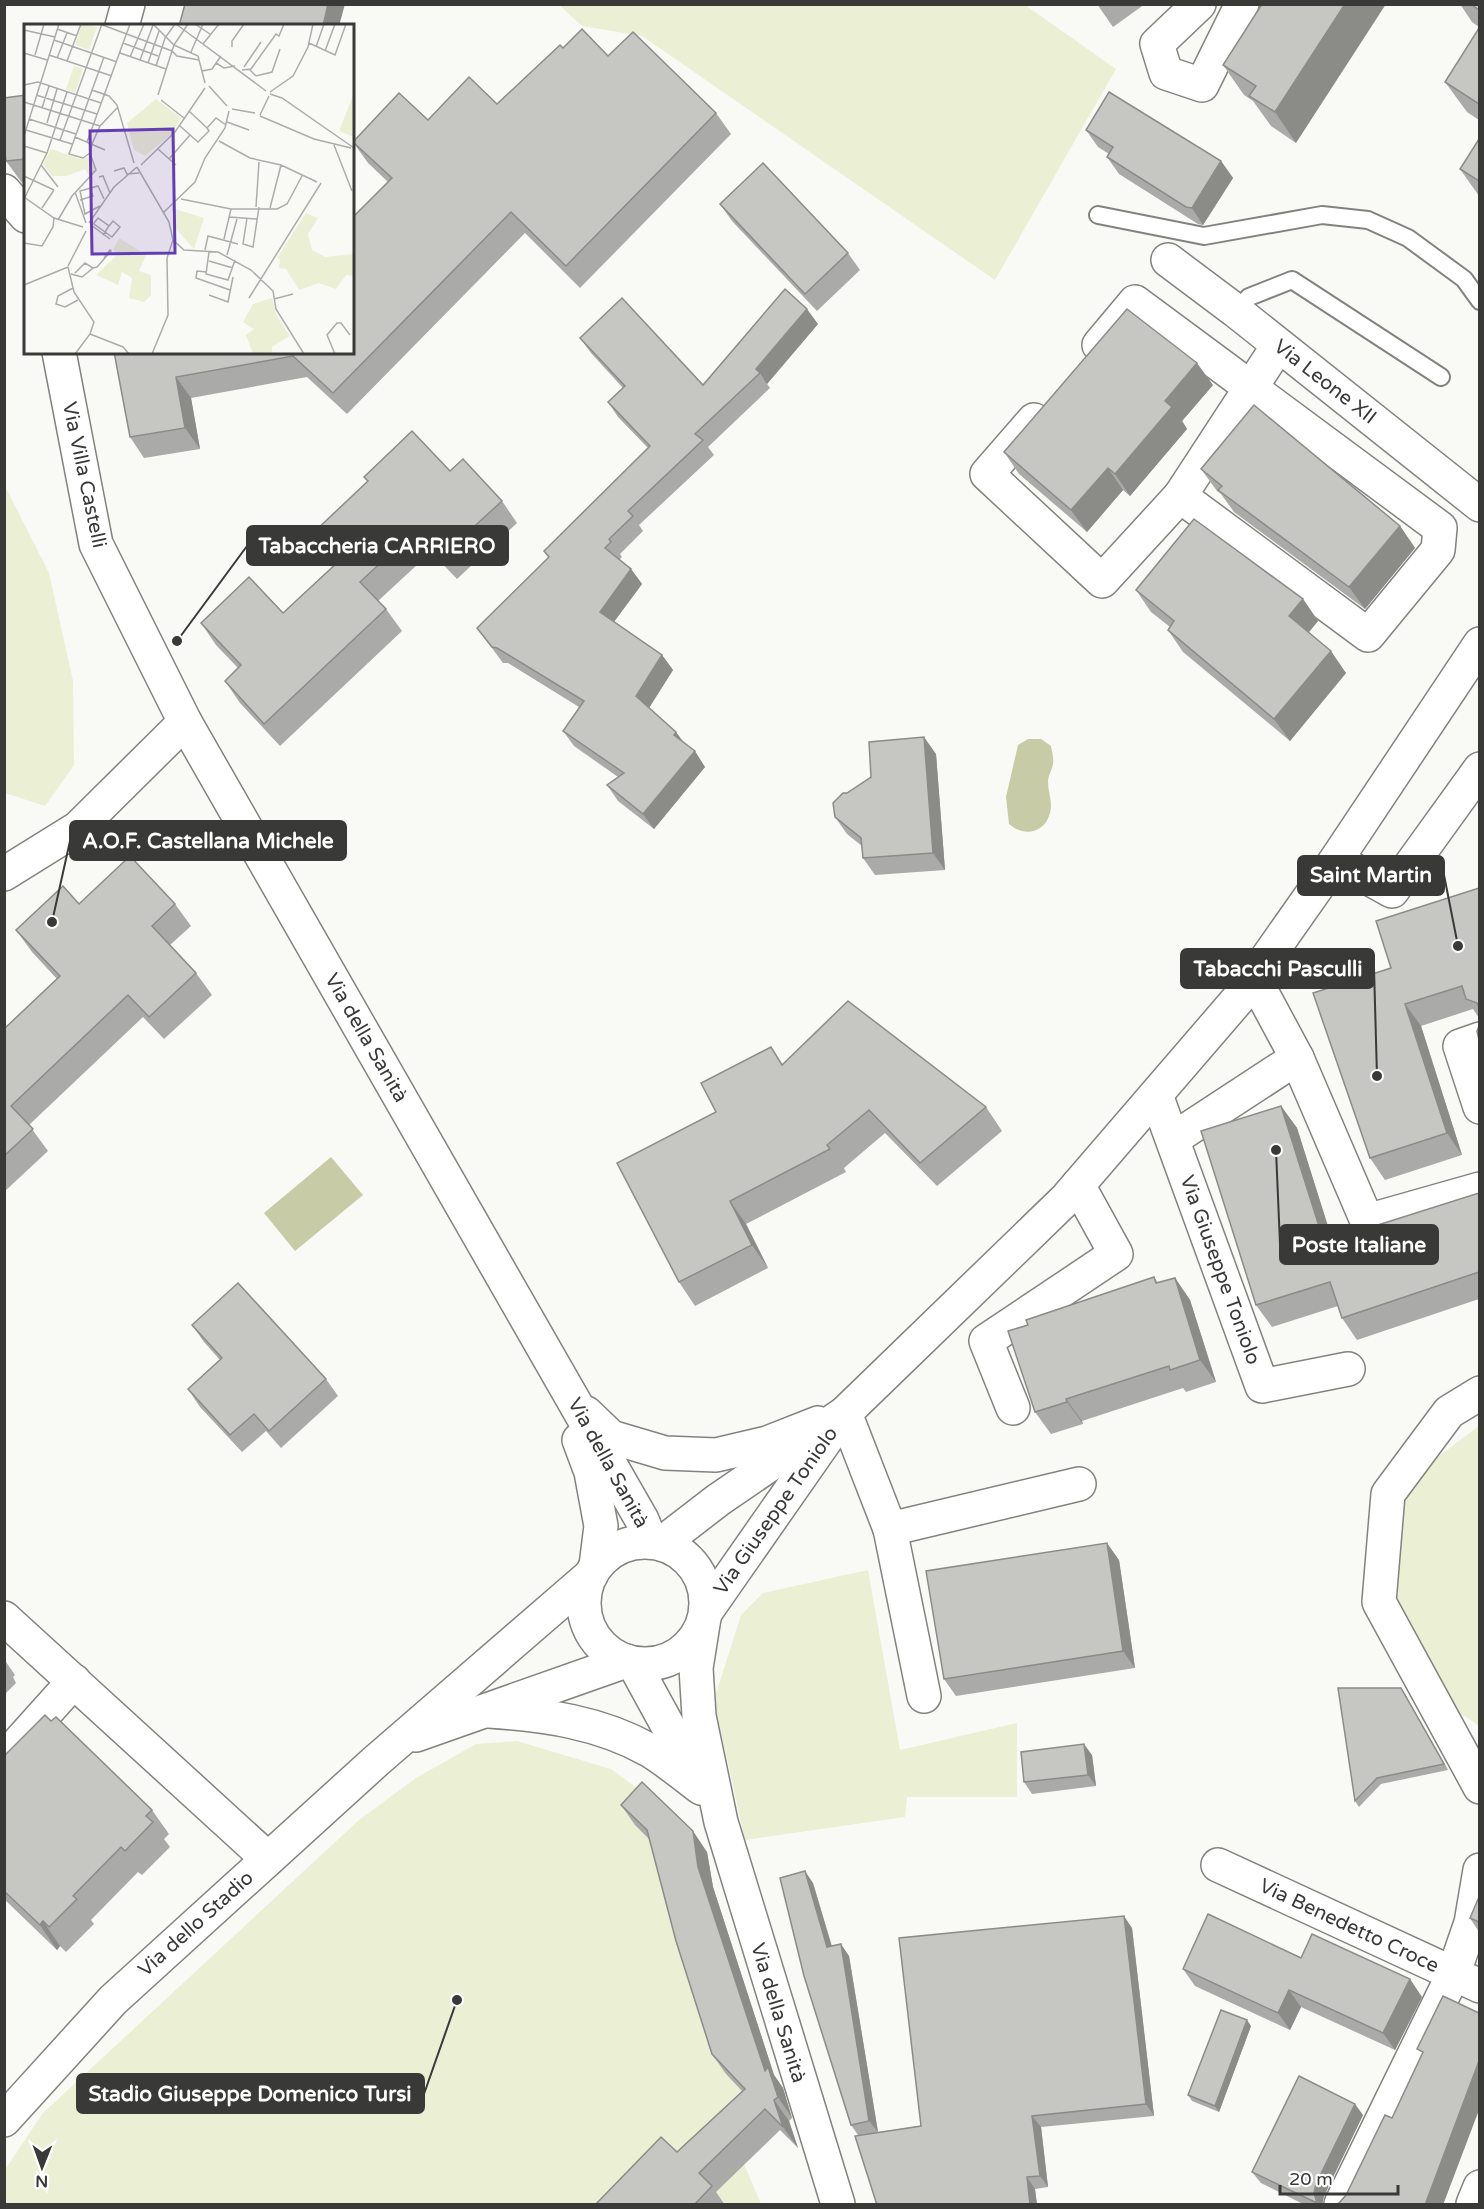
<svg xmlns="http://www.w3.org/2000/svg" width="1484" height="2209" viewBox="0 0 1484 2209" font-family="'Varela Round',sans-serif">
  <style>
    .green { fill: #ebefd4 }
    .water { fill: #c7cca7 }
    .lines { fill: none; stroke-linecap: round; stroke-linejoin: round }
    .lane-casing { stroke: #82837f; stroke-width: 20 }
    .street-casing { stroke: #82837f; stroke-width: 36 }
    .secondary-casing { stroke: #82837f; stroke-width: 36 }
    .primary-casing { stroke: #82837f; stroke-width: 36 }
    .lane { stroke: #fff; stroke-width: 16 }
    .street { stroke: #fff; stroke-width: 33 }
    .secondary { stroke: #fff; stroke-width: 33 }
    .primary { stroke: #fff; stroke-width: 33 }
    .wall { fill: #aaaba8 }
    .shaded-wall { fill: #8b8b88 }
    .building { fill: #c6c7c3; stroke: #8b8b88; stroke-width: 1.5 }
    .labels { text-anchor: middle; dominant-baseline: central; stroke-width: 4.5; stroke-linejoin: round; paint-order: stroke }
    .street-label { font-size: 20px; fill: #393937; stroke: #fff }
    .inset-road { fill: none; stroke: #acadaa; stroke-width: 1.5 }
    .view { fill: #643db5; fill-opacity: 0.15; stroke: #643db5; stroke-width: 3 }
    .inset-edge { fill: none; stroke: #393937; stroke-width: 3 }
    .leader { fill: none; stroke: #393937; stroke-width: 2 }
    .callout-dot { fill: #393937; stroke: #fff; stroke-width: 2 }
    .callout { fill: #393937; stroke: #393937; stroke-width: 2 }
    .callout-label { font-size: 21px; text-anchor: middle; font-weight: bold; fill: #fff }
  </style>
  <rect width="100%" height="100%" fill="#f9faf6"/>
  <!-- green -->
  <g class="green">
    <path d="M559,5H1025L1116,69L995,280L642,36L582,26Z"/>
    <path d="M5,486L49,573L73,681L74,765L45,806L5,793Z"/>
    <path d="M1479,1426V1726L1427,1690L1379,1602L1388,1494Z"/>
    <path d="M868,1570L900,1750L1017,1723V1797H907L905,1817L745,1840L714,1700L741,1615L763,1593Z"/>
    <path d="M517,1741L611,1769L657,1803L707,1852L713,1887L788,2120L744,2164L761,2204H5V2170L43,2113L359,1820L416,1778L476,1744Z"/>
  </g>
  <!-- water -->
  <g class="water">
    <path d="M1028,739H1041L1051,746C1052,752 1054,758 1053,764C1052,770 1048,776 1048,782C1048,790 1051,798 1051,806C1050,830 1027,840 1009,824L1006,797L1018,745Z"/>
    <path d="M331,1157L363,1195L295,1251L264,1213Z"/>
  </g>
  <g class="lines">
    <defs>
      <g id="lane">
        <path d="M1098,215L1204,236L1322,215L1368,220L1408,238L1464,279L1480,301"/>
        <path d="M1236,311L1249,297L1292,280L1441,377"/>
      </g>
      <g id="street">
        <path d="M1199,4L1157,44L1166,73L1202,85L1242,4"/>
        <path d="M122,26L128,4"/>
        <path d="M1168,260L1236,311L1480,505"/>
        <path d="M1099,345L1135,302L1440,528L1438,550L1368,635L1180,496L1278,346"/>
        <path d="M1034,420L987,474L1102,581L1180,496"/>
        <path d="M1336,860L1392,891L1480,769"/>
        <path d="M4,874L78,828L185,722"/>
        <path d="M1254,978L1297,1058L1367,1221L1480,1189"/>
        <path d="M1480,1039L1460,1046L1480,1107"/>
        <path d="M1156,1095L1262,1386L1348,1369"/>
        <path d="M1173,1139L1297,1058"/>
        <path d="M1480,1393L1449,1412L1388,1494L1379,1602L1480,1787"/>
        <path d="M1013,1408L986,1341L1116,1254L1078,1185"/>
        <path d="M845,1413L890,1529L1079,1484"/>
        <path d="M890,1529L924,1696"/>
        <path d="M4,1618L268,1859"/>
        <path d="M703,1624L696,1668L699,1716L721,1822L838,2204"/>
        <path d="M634,1664L698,1781"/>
        <path d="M489,1711C545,1715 599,1722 649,1750C667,1761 684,1775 701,1788"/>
        <path d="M4,1759L74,1681"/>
        <path d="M1218,1865L1480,1986"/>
        <path d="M1341,2204L1453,1975L1471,1923L1480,1870"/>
        <path d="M1473,2204L1480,2187"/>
      </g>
      <g id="secondary">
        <path d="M4,191L26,216"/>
        <path d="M59,352L96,544L185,722L642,1520L651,1542"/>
        <path d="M586,1413L611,1437L665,1453L716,1455L767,1443L818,1423"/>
        <path d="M579,1440L591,1472L601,1526L596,1566"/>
      </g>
      <g id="primary">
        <circle cx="645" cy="1603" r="61"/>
        <path d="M661,1544L718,1500L845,1413L1066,1199L1239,998L1336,860L1480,644"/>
        <path d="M707,1610L832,1431"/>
        <path d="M416,1735L626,1661"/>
        <path d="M4,2120L113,2000L376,1761L591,1575"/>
      </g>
    </defs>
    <!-- lane casing -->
    <use href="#lane" class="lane-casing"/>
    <!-- street casing -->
    <use href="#street" class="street-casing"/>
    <!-- secondary casing -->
    <use href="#secondary" class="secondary-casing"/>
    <!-- primary casing -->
    <use href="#primary" class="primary-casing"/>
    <!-- lane -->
    <use href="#lane" class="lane"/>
    <!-- street -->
    <use href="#street" class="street"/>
    <!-- secondary -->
    <use href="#secondary" class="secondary"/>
    <!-- primary -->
    <use href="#primary" class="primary"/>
  </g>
  <!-- wall -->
  <g class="wall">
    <path d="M1097,4H1145L1113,27Z"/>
    <path d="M1262,4L1296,143L1271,126L1253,101L1244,95L1223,65Z"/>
    <path d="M1460,4H1479V27L1472,22Z"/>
    <path d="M1479,28V120L1467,112L1445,82Z"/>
    <path d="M563,48L608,56L716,113L731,134L580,288L525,233L347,414L307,377L191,398L200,449L144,458L130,437L114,352H352L388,182L368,163L353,142L428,120L497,104Z"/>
    <path d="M26,95V182L22,183L6,161Z"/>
    <path d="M1086,130L1221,161L1233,178L1203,225L1198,224L1119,174L1107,157L1109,154L1098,147Z"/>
    <path d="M1479,139V196L1460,169Z"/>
    <path d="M720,204L848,253L860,270L817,311L732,221Z"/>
    <path d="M818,324L767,384L770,388L708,447L714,455L639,525L643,531L620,554L622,557L619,560L631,569L642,584L614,622L662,655L673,670L649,708L676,732L683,742L705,767L654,829L618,801L607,785L618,777L574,746L563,731L579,707L508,663H503L477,628L549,557L544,551L648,448L618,417L608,402L623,388L591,353L580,338L703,385Z"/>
    <path d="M1213,385L1182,421L1187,429L1130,496L1123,490L1087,532L1019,474L1004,452Z"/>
    <path d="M1201,469L1400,526L1415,548L1365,609L1234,512L1221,494L1217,491Z"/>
    <path d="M450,471L502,501L517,523L457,579L431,552L378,601L386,609L402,631L280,746L240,703L225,681L238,668L216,645L201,623L283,613L336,563L328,555L313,533L368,482L364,477Z"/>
    <path d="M1136,590L1303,599L1318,621L1309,632L1346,673L1290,741L1183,652L1168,630L1170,627L1151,612Z"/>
    <path d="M936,754L945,870L875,875L863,858L862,846L847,834L835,817L847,793Z"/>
    <path d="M1479,888V1018L1473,1009L1421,1026L1462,1155L1385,1180L1370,1158L1391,968Z"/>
    <path d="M79,904H175L191,926L170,945L196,973L212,995L164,1039L143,1017L29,1125L48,1151L4,1192V1029L57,979L32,952L16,930Z"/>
    <path d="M771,1047L782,1064L986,1107L1002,1131L937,1186L885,1133L844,1168L846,1172L746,1224L768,1268L695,1306L679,1282L716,1112Z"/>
    <path d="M1281,1106L1297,1128L1332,1240L1479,1193V1299L1357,1340L1342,1318L1338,1306L1272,1327L1256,1305Z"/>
    <path d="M1154,1277L1158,1283L1175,1278L1190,1300L1216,1382L1186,1392L1183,1388L1082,1421L1083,1424L1051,1434L1035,1412L1028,1325Z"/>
    <path d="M192,1325L326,1379L338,1396L281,1448L266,1431L242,1452L200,1407L188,1389L220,1360L204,1342Z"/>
    <path d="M1119,1560L1135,1668L956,1696L944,1679Z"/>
    <path d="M4,1659L15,1675L13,1677L16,1683L4,1695Z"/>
    <path d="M1401,1688L1448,1770L1381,1784L1359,1807L1355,1801Z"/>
    <path d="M51,1721L152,1810L169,1834L164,1839L170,1847L142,1875L138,1872L91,1920L94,1924L66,1952L60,1946L57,1950L4,1899V1756Z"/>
    <path d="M1092,1755L1096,1786L1032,1794L1024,1782Z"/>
    <path d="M621,1805L707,1852L713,1887L774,2075L783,2088L792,2118L789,2121L798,2148L780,2130L716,2192L725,2205H595L677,2152L742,2091L726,2074L712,2054L649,1839L635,1825Z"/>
    <path d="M813,1883L832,1946L849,1956L878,2132L921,2126L1132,1928L1154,2116L1041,2127L1048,2187L1035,2189L1037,2205H877L858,2135L851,2125Z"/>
    <path d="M1479,1897V1932L1470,1918Z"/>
    <path d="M1301,1958L1422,1997L1395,2050L1301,2007L1290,2030L1195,1986L1183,1969Z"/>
    <path d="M1251,2026L1219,2112L1192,2101L1188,2095Z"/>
    <path d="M1363,2115L1324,2196L1322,2205H1305L1261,2183L1252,2172Z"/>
  </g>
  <!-- shaded-wall -->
  <g class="shaded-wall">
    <path d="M328,4H345L339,26H323Z"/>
    <path d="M1345,4H1386L1296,143L1275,112Z"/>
    <path d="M1221,161L1233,178L1203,225L1192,208Z"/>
    <path d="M807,309L818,324L767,384L760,373L756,369Z"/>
    <path d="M1197,363L1213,385L1182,421L1187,429L1130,496L1115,474L1165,401Z"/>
    <path d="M176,377L191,398L200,449L185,428Z"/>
    <path d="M1108,468L1123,490L1087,532L1071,510Z"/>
    <path d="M1400,526L1415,548L1365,609L1349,587Z"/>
    <path d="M631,569L642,584L610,627L600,612Z"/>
    <path d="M1303,599L1318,621L1304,638L1289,616Z"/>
    <path d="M1331,651L1346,673L1290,741L1274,719Z"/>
    <path d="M662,655L673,670L647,711L636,696Z"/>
    <path d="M676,732L687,747L674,735Z"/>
    <path d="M924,737L936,754L945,870L933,853Z"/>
    <path d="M695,751L705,767L654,829L643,814Z"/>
    <path d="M1405,1004L1421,1026L1462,1155L1447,1133Z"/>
    <path d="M1281,1106L1297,1128L1340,1264L1324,1242Z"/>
    <path d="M730,1201L746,1224L768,1268L752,1245Z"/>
    <path d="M1175,1278L1190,1300L1216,1382L1200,1360Z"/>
    <path d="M1066,1399L1082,1421L1083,1424L1067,1402Z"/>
    <path d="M1107,1543L1119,1560L1135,1668L1123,1651Z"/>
    <path d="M1401,1688L1405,1694L1448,1770L1444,1764Z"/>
    <path d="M1084,1744L1092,1755L1096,1786L1088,1775Z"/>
    <path d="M693,1831L707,1852L713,1887L774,2075L783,2088L792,2118L778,2097L765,2071L698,1867Z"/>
    <path d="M805,1871L813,1883L835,1958L827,1947Z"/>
    <path d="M1124,1916L1132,1928L1154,2116L1146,2104Z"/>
    <path d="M43,1921L60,1946L57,1950L40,1925Z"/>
    <path d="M841,1944L849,1956L878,2132L869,2121Z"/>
    <path d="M1410,1979L1422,1997L1395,2050L1383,2033Z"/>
    <path d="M1289,1990L1301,2007L1290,2030L1278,2013Z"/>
    <path d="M1247,2020L1251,2026L1219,2112L1215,2106Z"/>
    <path d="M1479,2061V2110L1443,2205H1425Z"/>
    <path d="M774,2100L789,2121L798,2148L783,2127Z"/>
    <path d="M1355,2104L1363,2115L1324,2196L1322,2205H1319L1314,2193L1316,2184Z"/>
    <path d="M1032,2116L1041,2127L1048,2187L1040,2176Z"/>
    <path d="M1027,2177L1035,2189L1037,2205H1030Z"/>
  </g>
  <!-- building -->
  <g class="building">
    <path d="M185,4H328L323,26H179Z"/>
    <path d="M1262,4H1345L1275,112L1249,96L1256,86L1223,65Z"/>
    <path d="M1471,4H1479V10Z"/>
    <path d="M1479,28V104L1445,82Z"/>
    <path d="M582,29L608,56L633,32L716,113L566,266L511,212L333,393L293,356L176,377L185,428L130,437L114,352H352V218L392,178L353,142L399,93L428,120L469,77L497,104L560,45L563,48Z"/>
    <path d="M1109,92L1221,161L1192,208L1186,207L1107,157L1113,147L1086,130Z"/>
    <path d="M26,95V159L6,161L4,145V98Z"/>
    <path d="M1479,139V181L1460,169Z"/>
    <path d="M763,163L848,253L805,294L720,204Z"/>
    <path d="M785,289L807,309L756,369L760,373L695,434L703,440L628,511L633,516L609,539L611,542L605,548L631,569L600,612L662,655L636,696L676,732L674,735L695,751L643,814L607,785L624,773L563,731L584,701L497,648L492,647L477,628L549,557L544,551L650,446L608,402L625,386L580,338L622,298L703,385Z"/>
    <path d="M1127,309L1197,363L1165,401L1172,407L1115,474L1108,468L1071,510L1004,452Z"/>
    <path d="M1254,405L1400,526L1349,587L1218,490L1222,486L1201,469Z"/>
    <path d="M412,431L450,471L463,459L502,501L441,557L416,530L360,582L386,609L264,724L225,681L241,665L201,623L249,577L283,613L339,561L313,533L368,481L364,477Z"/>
    <path d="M1194,519L1303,599L1289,616L1331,651L1274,719L1168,630L1174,621L1136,590Z"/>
    <path d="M924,737L933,853L863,858L861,838L835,817L833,803L843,793H847L871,777L869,742Z"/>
    <path d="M130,856L175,904L152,926L196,973L149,1017L128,995L11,1106L33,1129L4,1156V1029L60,976L16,930L63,886L79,904Z"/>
    <path d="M1479,888V1007L1477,1003L1466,999L1462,986L1405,1004L1447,1133L1370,1158L1313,993L1391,968L1376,921Z"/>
    <path d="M848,1001L986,1107L920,1163L869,1110L827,1145L830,1149L730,1201L752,1245L679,1282L617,1163L716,1112L701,1083L771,1047L782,1065Z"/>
    <path d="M1479,1026V1040L1477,1031Z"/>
    <path d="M1281,1106L1324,1242L1479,1193V1272L1342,1318L1330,1282L1256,1305L1201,1131Z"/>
    <path d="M1154,1277L1156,1283L1175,1278L1200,1360L1170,1370L1169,1366L1066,1399L1067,1402L1035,1412L1008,1331L1028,1325L1026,1320Z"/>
    <path d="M238,1283L326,1379L269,1431L254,1414L230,1435L188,1389L222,1358L192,1325Z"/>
    <path d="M1107,1543L1123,1651L944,1679L926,1571Z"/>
    <path d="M1338,1688H1401L1444,1764L1377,1778L1355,1801Z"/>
    <path d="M45,1715L51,1721L56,1717L152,1810L146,1816L153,1822L125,1851L121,1847L73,1896L77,1899L49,1927L43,1921L40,1925L4,1891V1756Z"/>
    <path d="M1084,1744L1088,1775L1024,1782L1021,1752Z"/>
    <path d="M642,1782L693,1831L698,1867L765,2071L768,2067L778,2097L774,2100L783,2127L765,2109L699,2173L712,2186L694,2205H595L661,2137L677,2152L745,2089L712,2054L676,1941L647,1830L621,1805Z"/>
    <path d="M805,1871L827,1947L841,1944L869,2121L851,2125L804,1976L780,1878Z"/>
    <path d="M1479,1897V1922L1470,1918Z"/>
    <path d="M1208,1914L1301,1958L1312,1934L1410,1979L1383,2033L1289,1990L1278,2013L1183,1969Z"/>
    <path d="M1124,1916L1146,2104L1032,2116L1040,2176L1027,2177L1030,2205H877L855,2136L921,2126L899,1938Z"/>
    <path d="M1443,1996L1479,2013V2061L1425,2205H1334L1339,2203L1346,2195L1385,2115L1392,2118L1423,2052L1417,2049Z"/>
    <path d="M1221,2010L1247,2020L1215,2106L1188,2095Z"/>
    <path d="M1299,2076L1355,2104L1316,2184L1314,2193L1317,2203L1252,2172Z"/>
  </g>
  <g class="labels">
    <!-- street labels -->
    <g class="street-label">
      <text transform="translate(1325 382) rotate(38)">Via Leone XII</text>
      <text transform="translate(84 475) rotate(78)">Via Villa Castelli</text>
      <text transform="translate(366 1038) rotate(60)">Via della Sanità</text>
      <text transform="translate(1220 1270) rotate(70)">Via Giuseppe Toniolo</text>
      <text transform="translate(608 1463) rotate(61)">Via della Sanità</text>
      <text transform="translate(776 1511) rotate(-55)">Via Giuseppe Toniolo</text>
      <text transform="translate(196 1924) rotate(-42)">Via dello Stadio</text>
      <text transform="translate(1349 1926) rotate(25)">Via Benedetto Croce</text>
      <text transform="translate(778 2013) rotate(73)">Via della Sanità</text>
    </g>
  </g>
  <!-- overview -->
  <g transform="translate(24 24)">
    <rect width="330" height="330" fill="#f9faf6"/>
    <path d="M58,0L73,3L65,26L51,21ZM50,42L59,45L51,69L42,65ZM330,69V113L315,107ZM132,75L157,94L147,111L121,132L110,126L103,99ZM27,125L56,135L66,133L72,146L65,152L61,145L42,152H28L19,140ZM148,184L180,194L170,225L153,206ZM282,189L294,194L284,210L288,226L301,233L330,230V252L322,251L312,265L295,259L275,266L262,245L255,244L256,235L253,234ZM95,214L122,231L115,247L127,251V271L120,278L105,274L108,254L98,248L94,261L72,251L94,230L89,226ZM248,274L253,292L266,312L248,323V330H229L222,311L230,305L219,298L229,280Z" fill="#ebefd4"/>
    <path class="inset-road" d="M76,0L148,27L134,71M129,0L150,21L164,0M152,0L242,67M171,0L186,10M33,5L53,12M0,6L31,13M30,16L93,38M99,19L134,32M285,19L311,31L322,0M179,20L195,0M208,23V17L220,0M292,23L300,0M301,27L311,0M167,28L179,0M0,29L23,36M96,29L142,45M11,31L20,0M25,31L88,52M106,33L120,0M33,34L43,9M116,36L129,1M175,36L153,32L148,27L150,21L174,32L181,59M43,37L57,0M124,39L135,7M192,39L200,44L211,42M132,42L141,14L151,0M220,43L237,18M225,45L232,52L248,48L256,25M218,46L227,45L252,10L255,12L260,0M178,47L188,45L197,32M0,61L14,58L77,79M185,62L203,82M68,66L85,72L93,81L110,139M246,68L269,52L284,23L289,0M246,70L258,74L330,124M12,71L73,90M137,76L160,94M0,78L76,102M18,84L25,62M208,85L231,89M165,87L183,104L192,94L202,101M236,91L245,72M236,92L290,115L327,124M5,95L52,110M203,98L225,106M23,99L33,65M156,102L174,118L185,107L183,104M2,106L48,120M0,112L35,0M51,113L81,126M36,116L78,0M195,117L226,134L257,141L293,158M63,118L106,0M310,121L328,167M0,122L23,129M134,125L152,141M66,129L59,134L45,130L80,33M145,135L166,111M17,141L34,163M117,141L151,108L181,64M113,143L145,198L149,216L160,226L194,228L227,246L249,267L252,285L280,330M90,147L100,144L103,150L115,149M0,152L30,166M75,153L79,152L86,169M51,168L62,199M0,173L30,194L59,203M1,173L23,129L43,68M157,175L207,185H253L263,180L278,152M56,176L69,172L66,164M76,182L61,190L56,167L74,162L80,175M232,183L235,138M18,184L30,166M246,184L257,141M140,188L171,158L181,134L201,104L205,87M205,193L233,195M223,194L219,220L229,223L235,183M34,196L48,172L72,146L66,129L68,120L76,102L93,84M65,199L90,163L113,143M67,201L86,215M79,211L85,202L74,194L70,199V200L81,208L88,213L96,203L89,197L85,202M200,215L207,185M0,219L18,222L29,203L30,194M181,226L184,212L214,220M185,228L182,250L204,256L211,236M203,231L213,195M185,237L209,244M44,242L62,207M44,243L50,268L70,298L66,310L51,330M69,244L73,243L87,227L86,226L80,234M183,248L173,247L172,254L206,266M47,250L58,253L69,244L61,239L51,249M0,261L44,243M49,264L34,272L32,280L41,283L54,276M185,271L204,278L209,253M225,274L297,159M250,275L269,270M66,310L99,323L105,330M128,330L144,291L143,234L149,216M311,330L303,311L313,299H317L326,311"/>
    <path class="view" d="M149,105L151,229L68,230L66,107Z"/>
    <rect width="330" height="330" class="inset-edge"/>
  </g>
  <!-- callouts -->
  <path class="leader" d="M177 641L247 546M52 922L70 841M1458 946L1444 875M1377 1076L1374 968M1276 1150L1280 1244M457 2000L424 2094"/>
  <g class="callout-dot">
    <circle cx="177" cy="641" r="6"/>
    <circle cx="52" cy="922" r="6"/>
    <circle cx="1458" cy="946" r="6"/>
    <circle cx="1377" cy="1076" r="6"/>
    <circle cx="1276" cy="1150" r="6"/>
    <circle cx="457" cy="2000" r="6"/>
  </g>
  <g class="callout">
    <rect x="247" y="526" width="261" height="39" rx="6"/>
    <rect x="70" y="821" width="276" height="39" rx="6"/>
    <rect x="1298" y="856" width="146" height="39" rx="6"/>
    <rect x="1181" y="949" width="193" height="39" rx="6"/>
    <rect x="1280" y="1225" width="158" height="39" rx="6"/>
    <rect x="77" y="2074" width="347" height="39" rx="6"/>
  </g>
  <g class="callout-label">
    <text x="377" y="553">Tabaccheria CARRIERO</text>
    <text x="208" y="848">A.O.F. Castellana Michele</text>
    <text x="1371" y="882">Saint Martin</text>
    <text x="1278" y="976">Tabacchi Pasculli</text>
    <text x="1359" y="1252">Poste Italiane</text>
    <text x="250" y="2101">Stadio Giuseppe Domenico Tursi</text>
  </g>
  <!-- border -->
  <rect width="1484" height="2209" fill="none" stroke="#393937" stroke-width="12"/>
  <!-- north arrow -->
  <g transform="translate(42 2167) rotate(181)" stroke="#ffffff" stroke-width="4.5" paint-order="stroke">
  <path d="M0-4.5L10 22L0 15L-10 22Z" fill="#393937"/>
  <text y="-9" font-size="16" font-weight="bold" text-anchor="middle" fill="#393937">N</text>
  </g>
  <!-- scale -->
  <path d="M1280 2185v9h118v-9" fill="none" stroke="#393937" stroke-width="3"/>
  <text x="1289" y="2185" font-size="18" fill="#393937" stroke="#ffffff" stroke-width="4.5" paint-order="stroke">20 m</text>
</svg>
